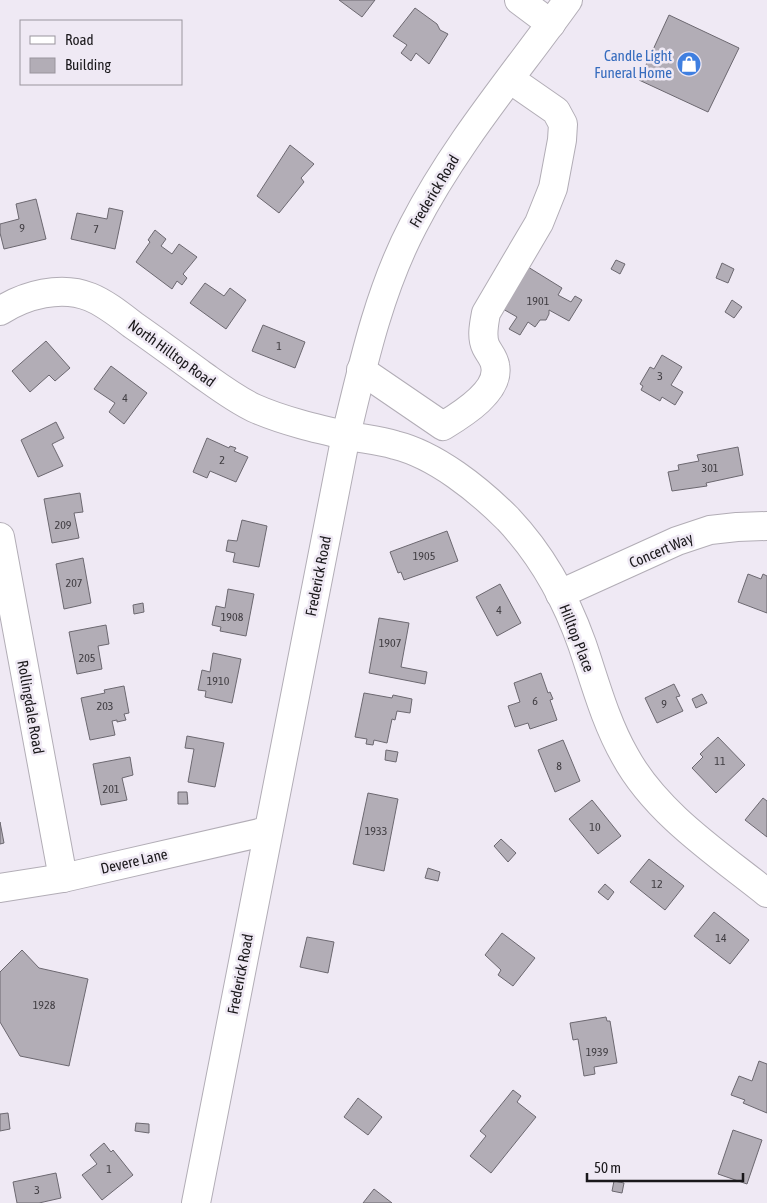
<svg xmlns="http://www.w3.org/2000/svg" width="767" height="1203" viewBox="0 0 767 1203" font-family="'Asap Condensed',sans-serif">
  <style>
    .building { fill: #b2adb6; stroke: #6c6870 }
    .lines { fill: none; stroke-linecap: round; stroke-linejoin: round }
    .minor-casing { stroke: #b2adb6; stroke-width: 30 }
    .major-casing { stroke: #b2adb6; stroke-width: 30 }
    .minor { stroke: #fff; stroke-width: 28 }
    .major { stroke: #fff; stroke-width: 28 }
    .labels { text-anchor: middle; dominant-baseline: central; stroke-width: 5; stroke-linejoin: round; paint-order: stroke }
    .number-label { font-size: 12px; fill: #403d42 }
    .shop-label { font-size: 15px; fill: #366cbe; stroke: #efe9f4; text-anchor: end }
    .street-label { font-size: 15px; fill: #1a181b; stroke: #efe9f4 }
  </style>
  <rect width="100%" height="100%" fill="#efe9f4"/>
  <!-- building -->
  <g class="building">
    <path d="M339,0H375L362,17Z"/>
    <path d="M415,8L437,24L440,30L448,34L429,64L416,53L411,61L401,53L407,45L393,36Z"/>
    <path d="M669,15L739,48L708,112L639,80Z"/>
    <path d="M290,145L314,164L301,178L304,182L279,213L257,196Z"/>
    <path d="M36,199L46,239L4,249L0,233V224L19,219L16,204Z"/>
    <path d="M109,208L123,211L115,249L71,239L77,213L107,219Z"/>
    <path d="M155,230L166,239L161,246L172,254L179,244L197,257L183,274L187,278L182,285L177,281L172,289L136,262L150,242L148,240Z"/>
    <path d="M616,260L625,264L620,274L611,269Z"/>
    <path d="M722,263L734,269L728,283L716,278Z"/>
    <path d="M528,267L562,288L558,295L571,302L575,296L582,300L569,321L549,310V314L546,320H540L535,327L528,322L520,335L509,329L517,317L503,309Z"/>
    <path d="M205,283L224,296L230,288L246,300L226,329L190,303Z"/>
    <path d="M732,300L742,307L734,318L725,312Z"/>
    <path d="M263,325L305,342L295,368L252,351Z"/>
    <path d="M46,341L70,368L55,381L49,375L30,392L12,371Z"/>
    <path d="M662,355L682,367L671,385L683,392L675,405L662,397L660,401L641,390L643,386L640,384L650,367L654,369Z"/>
    <path d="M111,366L147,393L124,424L109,412L115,403L94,389Z"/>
    <path d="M56,422L64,438L52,444L63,466L38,477L21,440Z"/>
    <path d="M207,438L229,448L230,446L236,448L234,451L248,457L236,482L210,471L207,478L193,472Z"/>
    <path d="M738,447L743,475L706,483L707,486L672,491L668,472L679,470L678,465L699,461L697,455Z"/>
    <path d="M80,493L83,512L74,513L79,538L52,543L44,499Z"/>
    <path d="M242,520L267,526L259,567L233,562L235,553L226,551L228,540L237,541Z"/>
    <path d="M447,531L458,561L404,580L401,572L398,573L390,552Z"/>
    <path d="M83,558L91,603L64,609L56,564Z"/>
    <path d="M748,574L761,579L763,574L767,576V613L738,602Z"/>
    <path d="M500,584L521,623L497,636L476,597Z"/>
    <path d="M228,589L254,594L246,636L220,631L221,627L212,625L216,606L225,608Z"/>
    <path d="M143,603L144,612L134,614L133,605Z"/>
    <path d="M379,618L409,623L401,667L427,672L425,684L369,673Z"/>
    <path d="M106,625L109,644L98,646L102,669L77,674L69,632Z"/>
    <path d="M213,653L241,659L232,703L205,697L206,691L198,690L202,670L210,672Z"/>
    <path d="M541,673L548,693L550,692L553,699L550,700L557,720L530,729L528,723L515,727L508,706L520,702L514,683Z"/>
    <path d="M674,684L680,696L676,697L683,711L657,723L645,698Z"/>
    <path d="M124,686L129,713L124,714L126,720L117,722V720L112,721L115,735L90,740L81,698L105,693L104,690Z"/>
    <path d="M364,693L392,698L393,695L412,699L410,713L397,711L395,720L392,719L387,743L374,740L373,745L366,744L367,739L355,737Z"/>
    <path d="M702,694L707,703L696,708L692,699Z"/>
    <path d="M187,736L224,743L215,787L188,782L194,749L185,748Z"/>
    <path d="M718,737L745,765L716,793L692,768L703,757L700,754Z"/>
    <path d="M563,740L580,781L555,792L538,750Z"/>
    <path d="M386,750L398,752L396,762L385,760Z"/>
    <path d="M130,757L133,775L122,778L127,800L101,805L93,764Z"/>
    <path d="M178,792H187L188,804H178Z"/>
    <path d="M368,793L398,799L384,871L353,864Z"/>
    <path d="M763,798L767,801V837L745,820Z"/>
    <path d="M592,800L621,836L598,854L569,819Z"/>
    <path d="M0,822L4,843L0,844Z"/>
    <path d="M501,839L516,853L508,862L494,846Z"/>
    <path d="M649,859L684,886L665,910L630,882Z"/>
    <path d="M428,868L440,872L438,881L425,878Z"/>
    <path d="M605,884L614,892L608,900L598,892Z"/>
    <path d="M714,912L749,940L730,964L694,936Z"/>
    <path d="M502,933L535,958L513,986L498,975L501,970L485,955Z"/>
    <path d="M307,937L334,942L328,973L300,967Z"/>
    <path d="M22,950L39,968L88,979L69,1066L20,1056L0,1022V972Z"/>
    <path d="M606,1017L607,1021H610L617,1063L594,1067L595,1074L584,1076L578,1039L573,1040L570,1023Z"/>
    <path d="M759,1061L767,1064V1113L743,1103L745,1100L731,1095L739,1076L752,1081Z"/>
    <path d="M513,1090L521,1096L517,1102L536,1117L491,1173L470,1156L486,1136L480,1131Z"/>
    <path d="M358,1098L382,1117L368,1135L344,1117Z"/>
    <path d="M8,1113L10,1129L0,1131V1114Z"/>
    <path d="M136,1123L149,1124V1133L135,1131Z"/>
    <path d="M733,1130L762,1140L747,1184L718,1174Z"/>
    <path d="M104,1143L111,1152L113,1150L133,1175L102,1200L82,1175L97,1164L90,1155Z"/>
    <path d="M56,1173L61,1198L39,1203H17L13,1182Z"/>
    <path d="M614,1181L624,1183L622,1193L612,1191Z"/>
    <path d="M374,1189L392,1203H363Z"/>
  </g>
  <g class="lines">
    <defs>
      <g id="minor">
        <path d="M0,311C25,295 61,285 90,297C105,303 120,315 133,325C156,341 179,358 201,374C218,386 235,399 254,408C283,421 318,429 349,436C364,439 380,440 395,445C436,455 479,490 508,519C541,554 566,599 582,644C595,682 605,721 625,756C656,813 717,853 767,893"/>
        <path d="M361,370L443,426C461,415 501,391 495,365C494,358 489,353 486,347C481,337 484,324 486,313L539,223L553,188L562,140L563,124L556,111L510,79"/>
        <path d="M0,537L63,878"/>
        <path d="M560,594L677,541L710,530L737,527L767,526"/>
        <path d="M0,888L63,878L268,831"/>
      </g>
      <g id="major">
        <path d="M519,0L551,24"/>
        <path d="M196,1203L346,435C363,364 379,291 413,226C455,144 515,74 568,0"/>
      </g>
    </defs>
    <!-- minor casing -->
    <use href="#minor" class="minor-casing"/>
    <!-- major casing -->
    <use href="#major" class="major-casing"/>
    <!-- minor -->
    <use href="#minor" class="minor"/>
    <!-- major -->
    <use href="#major" class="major"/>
  </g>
  <!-- icons -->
  <defs>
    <symbol id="shop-disc" viewBox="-11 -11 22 22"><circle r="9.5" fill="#3f7fe0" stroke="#efe9f4"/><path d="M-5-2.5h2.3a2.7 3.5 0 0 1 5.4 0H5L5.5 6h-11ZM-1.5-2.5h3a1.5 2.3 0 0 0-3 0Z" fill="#fff"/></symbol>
  </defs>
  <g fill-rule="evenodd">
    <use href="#shop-disc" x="675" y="50" width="28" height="28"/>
  </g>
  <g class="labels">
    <!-- number labels -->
    <g class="number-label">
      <text x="22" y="228">9</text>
      <text x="96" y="229">7</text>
      <text x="538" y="301">1901</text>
      <text x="279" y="346">1</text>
      <text x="660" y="376">3</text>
      <text x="125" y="398">4</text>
      <text x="222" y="460">2</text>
      <text x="710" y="468">301</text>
      <text x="63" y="525">209</text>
      <text x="424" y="556">1905</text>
      <text x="74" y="583">207</text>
      <text x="499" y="610">4</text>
      <text x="232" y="617">1908</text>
      <text x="390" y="643">1907</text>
      <text x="87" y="658">205</text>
      <text x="218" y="681">1910</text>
      <text x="535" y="701">6</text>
      <text x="664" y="704">9</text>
      <text x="105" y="706">203</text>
      <text x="720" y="761">11</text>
      <text x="559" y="766">8</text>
      <text x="111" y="789">201</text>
      <text x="595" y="827">10</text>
      <text x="376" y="831">1933</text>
      <text x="657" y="884">12</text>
      <text x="721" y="938">14</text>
      <text x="44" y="1005">1928</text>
      <text x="597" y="1052">1939</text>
      <text x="109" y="1169">1</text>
      <text x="37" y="1190">3</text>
    </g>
    <!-- shop labels -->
    <g class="shop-label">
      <text x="672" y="55">Candle Light<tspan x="672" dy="17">Funeral Home</tspan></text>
    </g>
    <!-- street labels -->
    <g class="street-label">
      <text transform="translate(434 191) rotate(-59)">Frederick Road</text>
      <text transform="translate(172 353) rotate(36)">North Hilltop Road</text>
      <text transform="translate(661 550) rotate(-23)">Concert Way</text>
      <text transform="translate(318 576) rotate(-79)">Frederick Road</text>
      <text transform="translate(577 638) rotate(69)">Hilltop Place</text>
      <text transform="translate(31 707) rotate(80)">Rollingdale Road</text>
      <text transform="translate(134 861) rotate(-13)">Devere Lane</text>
      <text transform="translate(240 974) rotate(-79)">Frederick Road</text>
    </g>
  </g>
  <!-- legend -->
  <rect x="20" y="20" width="162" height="65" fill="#efe9f4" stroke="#9a959d"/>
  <rect x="30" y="36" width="25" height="8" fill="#ffffff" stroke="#9a959d"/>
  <text x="65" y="45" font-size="15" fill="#1a181b">Road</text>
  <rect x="30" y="58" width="25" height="15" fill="#b2adb6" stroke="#9a959d"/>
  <text x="65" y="70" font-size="15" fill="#1a181b">Building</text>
  <!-- scale -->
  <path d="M587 1173v8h156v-8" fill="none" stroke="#1a181b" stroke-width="2.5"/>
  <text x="594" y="1173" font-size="15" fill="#1a181b" stroke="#efe9f4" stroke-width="4" paint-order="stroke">50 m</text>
</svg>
